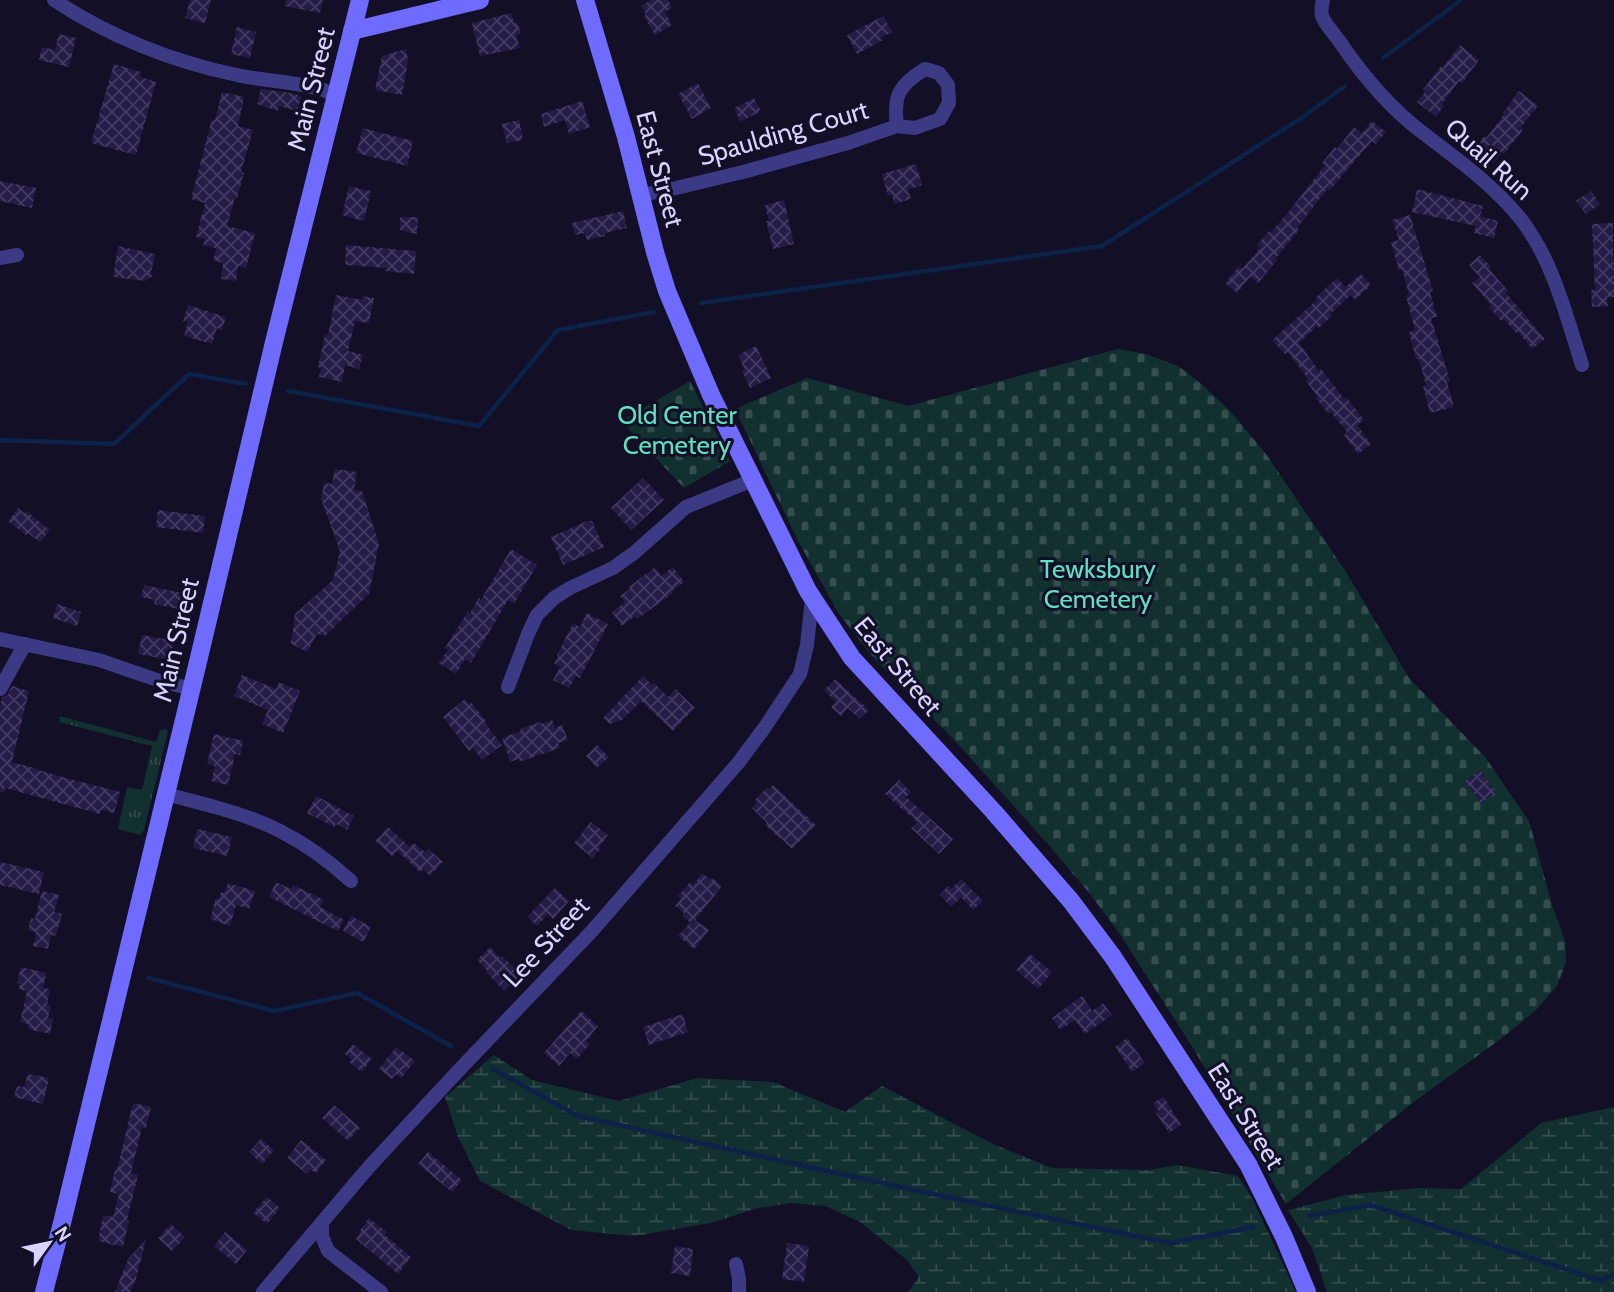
<svg xmlns="http://www.w3.org/2000/svg" width="1614" height="1292" viewBox="0 0 1614 1292" font-family="Cabin,sans-serif">
  <style>
    .grass { fill: url(#grass-tufts) }
    .wetland { fill: url(#wetland-marsh) }
    .cemetery { fill: url(#cemetery-stones) }
    .lines { fill: none; stroke-linecap: round; stroke-linejoin: round }
    .stream { stroke: #0c2248; stroke-width: 4.5 }
    .building { fill: url(#building-cross-hatch) }
    .street { stroke: #3d3a85; stroke-width: 14 }
    .secondary { stroke: #6f6bff; stroke-width: 18 }
    .labels { text-anchor: middle; dominant-baseline: central; stroke-width: 6; stroke-linejoin: round; paint-order: stroke }
    .street-label { font-size: 26px; fill: #d9d4ff; stroke: #130f26 }
    .park-label { font-size: 26px; fill: #5fe0c0; stroke: #130f26 }
  </style>
  <defs>
    <pattern id="grass-tufts" width="24" height="20" patternUnits="userSpaceOnUse" patternTransform="scale(1.75)"><rect width="24" height="20" fill="#12302f"/><path d="M3 7l-1-3M5 7V3M7 7l1-3M15 17l-1-3M17 17v-4M19 17l1-3" fill="none" stroke="#344d4e"/></pattern>
    <pattern id="wetland-marsh" width="20" height="14" patternUnits="userSpaceOnUse" patternTransform="scale(1.75)"><rect width="20" height="14" fill="#12302f"/><path d="M1 5h8M5 5V1M11 12h8M15 12V8" fill="none" stroke="#344d4e"/></pattern>
    <pattern id="cemetery-stones" width="16" height="16" patternUnits="userSpaceOnUse" patternTransform="scale(1.75)"><rect width="16" height="16" fill="#12302f"/><path d="M2 7V4a2 2 0 0 1 4 0v3zM10 15v-3a2 2 0 0 1 4 0v3z" fill="#344d4e"/></pattern>
    <pattern id="building-cross-hatch" width="8" height="8" patternUnits="userSpaceOnUse" patternTransform="scale(1.75)"><rect width="8" height="8" fill="#241b47"/><path d="M0 0l8 8M0 8l8-8" fill="none" stroke="#433b63"/></pattern>
  </defs>
  <rect width="100%" height="100%" fill="#130f26"/>
  <!-- grass -->
  <path class="grass" d="M60,716L156,742L160,730L166,729L168,731L144,830L140,835L118,829L127,787L142,790L152,746L59,722Z"/>
  <!-- wetland -->
  <g class="wetland">
    <path d="M494,1055L532,1080L619,1101L697,1078L773,1082L845,1112L882,1086L993,1144L1052,1168L1149,1170L1177,1165L1238,1176L1253,1200L1296,1292H908L919,1277L907,1260L860,1222L825,1206L791,1203L758,1208L711,1223L635,1236L571,1230L480,1181L458,1137L445,1097Z"/>
    <path d="M1614,1107V1292H1327L1312,1248L1288,1210L1346,1195L1419,1188L1461,1189L1541,1123Z"/>
  </g>
  <!-- cemetery -->
  <g class="cemetery">
    <path d="M1118,349L1146,354L1178,366L1198,381L1231,412L1266,454L1346,572L1409,678L1485,757L1529,821L1553,908L1565,941L1566,962L1557,986L1536,1010L1502,1038L1415,1101L1286,1204L1193,1048L1119,933L1090,894L1047,843L955,741L872,656L839,614L797,539L735,409L807,378L908,406Z"/>
    <path d="M690,381L730,461L684,488L621,421Z"/>
  </g>
  <g class="lines">
    <!-- stream -->
    <g class="stream">
      <path d="M1383,58L1461,0"/>
      <path d="M701,303L1102,246L1303,117L1345,86"/>
      <path d="M288,391L479,426L558,330L654,312"/>
      <path d="M0,440L114,444L189,374L246,384"/>
      <path d="M149,978L274,1011L357,993L451,1046"/>
      <path d="M493,1069L578,1116L918,1191L1170,1243L1254,1227"/>
      <path d="M1309,1216L1370,1205L1602,1281L1614,1274"/>
    </g>
  </g>
  <!-- building -->
  <g class="building">
    <path d="M190,0H211L205,23L185,18Z"/>
    <path d="M286,0H323L320,13L285,6Z"/>
    <path d="M651,0H668L672,8L665,12L672,25L655,35L644,16L646,15L641,6Z"/>
    <path d="M511,13L514,23L517,22L521,34L516,35L520,48L480,56L472,23Z"/>
    <path d="M883,16L892,32L881,38L883,40L857,54L847,35Z"/>
    <path d="M237,27L256,32L250,58L231,54Z"/>
    <path d="M59,34L76,38L69,67L39,60L42,47L55,50Z"/>
    <path d="M1460,45L1479,60L1462,83L1459,81L1442,104L1444,106L1436,117L1417,102L1425,92L1423,90L1441,66L1442,68Z"/>
    <path d="M406,49L408,61L402,95L375,90L382,56Z"/>
    <path d="M114,64L141,72L140,77L156,82L136,155L91,143Z"/>
    <path d="M698,83L711,108L692,119L678,94Z"/>
    <path d="M261,89L291,93L301,96L297,111L279,106L278,111L257,104Z"/>
    <path d="M1519,91L1538,106L1520,128L1523,130L1504,154L1502,152L1494,163L1475,148L1484,136L1486,138L1504,115L1502,114Z"/>
    <path d="M222,92L244,97L238,126L253,130L241,172L244,173L237,198L235,197L227,226L255,233L246,268L238,266L236,281L221,279L223,263L213,260L216,248L203,245L205,239L196,237L205,203L191,199L212,119L215,120Z"/>
    <path d="M754,98L761,111L740,122L734,108Z"/>
    <path d="M582,101L590,127L569,134L565,120L544,127L541,114Z"/>
    <path d="M519,120L523,140L507,143L502,124Z"/>
    <path d="M1372,121L1386,132L1376,144L1372,141L1329,191L1327,189L1297,228L1299,230L1275,259L1277,260L1258,283L1250,277L1237,293L1225,283L1239,266L1242,269L1260,248L1257,245L1269,231L1271,232L1287,214L1325,165L1322,163L1335,147L1337,149L1354,127L1362,133Z"/>
    <path d="M363,128L413,141L407,166L356,153Z"/>
    <path d="M916,164L922,185L908,190L911,199L894,204L892,195L888,196L882,174Z"/>
    <path d="M0,181L36,188L32,208L0,201Z"/>
    <path d="M349,186L371,191L364,221L342,215Z"/>
    <path d="M1417,189L1483,206L1480,216L1498,221L1494,238L1474,233L1476,226L1412,212Z"/>
    <path d="M1591,191L1600,204L1586,214L1576,201Z"/>
    <path d="M784,200L794,244L773,249L766,221H769L765,205Z"/>
    <path d="M623,211L627,228L605,233V236L587,240L585,233L575,235L572,223Z"/>
    <path d="M1410,215L1433,291L1430,292L1437,317L1431,318L1450,381L1447,382L1454,407L1430,413L1423,386L1426,385L1419,359H1416L1409,332L1415,330L1406,296L1409,295L1402,269L1399,270L1391,242L1399,240L1392,220Z"/>
    <path d="M400,217H418L417,234L400,230Z"/>
    <path d="M1613,223L1614,297H1607L1608,306L1592,307L1591,290H1595L1592,224Z"/>
    <path d="M346,245L416,251L414,274L385,271L386,268L345,265Z"/>
    <path d="M118,246L155,254L151,273L153,276L145,281L113,277Z"/>
    <path d="M1480,255L1491,267L1489,269L1508,291L1506,293L1545,339L1532,349L1518,332L1516,333L1504,319L1501,321L1489,307L1491,305L1472,283L1480,277L1469,265Z"/>
    <path d="M1361,274L1371,285L1355,300L1351,295L1330,314L1332,316L1319,328L1317,326L1299,343L1319,371L1321,369L1344,399L1346,397L1364,420L1357,425L1371,444L1358,454L1344,435L1347,432L1331,412L1328,414L1316,398L1318,397L1306,381L1308,379L1288,352L1285,354L1272,340L1317,300L1315,298L1337,278L1345,287Z"/>
    <path d="M336,295L362,300L363,296L374,298L369,323L355,321L348,351L363,355L359,369L345,365L342,382L319,377L321,368L318,367L325,334L328,335Z"/>
    <path d="M188,305L226,317L222,330L217,328L212,344L184,336L188,322L183,321Z"/>
    <path d="M756,346L771,378L750,388L742,371L745,370L738,355Z"/>
    <path d="M335,469L357,472L354,490L362,491L379,544L369,594L325,636L317,634L307,652L290,643L292,638L295,614L333,580L340,551L321,499L324,483L332,484Z"/>
    <path d="M643,478L664,500L631,530L611,508Z"/>
    <path d="M18,508L24,513L26,511L50,530L40,542L28,533L26,535L8,521Z"/>
    <path d="M158,510L205,516L203,533L156,527Z"/>
    <path d="M587,521H592L604,547L563,565L551,537Z"/>
    <path d="M511,549L537,565L514,604L508,600L471,663L465,659L456,674L439,663L448,650L445,648L468,611L470,613L479,598L481,600Z"/>
    <path d="M655,567L661,576L673,567L684,582L672,591L673,593L637,619L635,616L622,626L612,612L625,602L620,596L630,589L629,587Z"/>
    <path d="M144,585L191,595L188,611L154,604L155,600L141,597Z"/>
    <path d="M57,604L81,612L77,626L53,618Z"/>
    <path d="M587,613L608,624L580,678L576,676L569,688L553,680L560,667L554,664L558,656L557,655L573,623L580,627Z"/>
    <path d="M142,635L174,641L170,660L138,654Z"/>
    <path d="M242,675L276,689L279,682L300,691L283,733L262,724L268,710L234,696Z"/>
    <path d="M643,676L652,685L654,683L668,697L675,689L695,708L673,731L641,701L622,720L610,724L603,718Z"/>
    <path d="M835,679L869,710L860,719L848,708L841,716L831,707L836,702L824,690Z"/>
    <path d="M12,686L29,691L12,762L38,769V770L66,778L120,792L114,813L101,810L100,814L5,788L4,792H0V705L2,698L8,694Z"/>
    <path d="M465,699L469,704L471,702L486,721L484,722L502,745L482,760L473,748L469,751L443,717Z"/>
    <path d="M552,720L555,728L562,725L568,740L558,743L560,748L519,762L518,759L510,762L502,738L521,731L520,729L540,722L541,724Z"/>
    <path d="M214,734L243,741L240,755L235,754L228,785L211,781L215,766L207,764Z"/>
    <path d="M597,745L609,757L597,768L586,756Z"/>
    <path d="M1480,770L1496,793L1481,803L1465,781Z"/>
    <path d="M899,780L911,792L906,797L953,839L939,854L911,828L917,822L885,794Z"/>
    <path d="M773,785L816,825L792,849L781,838L780,839L765,825L767,823L752,808L757,803L755,800L767,788L768,790Z"/>
    <path d="M316,796L354,816L347,830L336,824L334,827L307,813Z"/>
    <path d="M591,822L608,835L599,847L601,848L593,858L574,843Z"/>
    <path d="M388,827L410,847L414,843L425,852L428,849L443,862L430,876L423,869L420,872L397,851L392,856L375,841Z"/>
    <path d="M197,829L232,837L227,856L193,848Z"/>
    <path d="M0,862L44,872L39,894L0,885Z"/>
    <path d="M702,873L711,880L712,878L722,886L695,920L709,930L694,949L678,936L690,922L682,916L684,913L675,906L681,899L678,896L690,882L693,885Z"/>
    <path d="M961,879L983,901L973,910L961,897L951,907L940,895L948,886L951,889Z"/>
    <path d="M276,882L291,889L293,885L324,900L320,907L344,920L338,931L269,897Z"/>
    <path d="M228,883L255,891L249,909L236,905L230,926L210,919L216,898L219,899L221,892L224,893Z"/>
    <path d="M555,888L569,901L553,919L548,914L537,926L527,917Z"/>
    <path d="M42,891L59,895L54,912L62,914L56,936L51,935L48,949L33,946L36,932L28,930L31,918L35,919Z"/>
    <path d="M351,916L371,927L363,942L343,931Z"/>
    <path d="M490,947L500,958L502,956L521,975L504,991L486,972L487,970L477,960Z"/>
    <path d="M1030,954L1052,972L1038,989L1016,970Z"/>
    <path d="M21,967L46,973L43,988L50,989L47,1005H51L48,1018L53,1019L50,1034L28,1029V1024L20,1022L27,991L19,989L20,984L17,983Z"/>
    <path d="M1082,996L1092,1011L1103,1003L1112,1015L1085,1034L1075,1020L1060,1030L1052,1018Z"/>
    <path d="M581,1011L598,1026L586,1041L590,1044L577,1059L570,1053L559,1066L544,1053Z"/>
    <path d="M683,1014L688,1032L649,1045L643,1027Z"/>
    <path d="M1127,1038L1145,1063L1132,1072L1115,1047Z"/>
    <path d="M353,1044L372,1059L362,1072L349,1062L351,1059L345,1054Z"/>
    <path d="M396,1047L415,1061L401,1078L396,1074L392,1079L379,1069Z"/>
    <path d="M28,1074L49,1078L43,1104L14,1097L17,1086L24,1087Z"/>
    <path d="M1164,1097L1181,1125L1169,1133L1156,1113L1159,1112L1153,1103Z"/>
    <path d="M133,1103L151,1107L146,1128L142,1127L131,1173L138,1175L127,1220L129,1221L123,1247L98,1241L103,1215L113,1217L119,1194L110,1192L115,1169L117,1170Z"/>
    <path d="M334,1105L360,1128L348,1141L322,1118Z"/>
    <path d="M261,1139L274,1150L262,1164L249,1152Z"/>
    <path d="M301,1140L326,1160L316,1173L311,1170L307,1174L287,1158Z"/>
    <path d="M428,1152L462,1180L452,1192L418,1164Z"/>
    <path d="M267,1197L280,1208L267,1224L253,1213Z"/>
    <path d="M369,1218L387,1232L385,1235L411,1257L398,1274L356,1239L360,1233L359,1232Z"/>
    <path d="M171,1224L185,1237L172,1251L158,1238Z"/>
    <path d="M225,1232L247,1250L236,1264L214,1246Z"/>
    <path d="M146,1240L136,1279L130,1292H115L128,1259Z"/>
    <path d="M787,1243L809,1246L804,1282L782,1279Z"/>
    <path d="M675,1246L693,1249L690,1276L671,1273Z"/>
  </g>
  <g class="lines">
    <!-- street -->
    <g class="street">
      <path d="M54,0C108,36 173,62 237,75C263,81 290,81 316,88C323,89 330,93 336,96"/>
      <path d="M1323,0C1322,4 1321,11 1322,16C1324,23 1336,36 1340,42C1363,76 1391,109 1423,133C1457,159 1492,184 1520,218C1553,260 1566,315 1582,365"/>
      <path d="M641,195L672,189L743,172L848,143L897,126L915,128L940,119L949,103L948,85L939,73L925,69C899,85 893,95 897,126"/>
      <path d="M0,258L17,255"/>
      <path d="M0,639L99,660L160,681L192,689"/>
      <path d="M508,687L528,634L537,615L554,598L570,588L613,568L634,553L686,507L753,480"/>
      <path d="M0,689L25,644"/>
      <path d="M166,794C203,804 245,813 280,831C306,844 329,861 351,881"/>
      <path d="M322,1223V1236L328,1251L381,1292"/>
      <path d="M736,1264L739,1279V1292"/>
      <path d="M263,1292L368,1168L459,1070L592,931L739,762L765,727L800,674L807,645L812,598"/>
    </g>
    <!-- secondary -->
    <g class="secondary">
      <path d="M585,0L626,137L655,252L667,291L711,395L808,591L852,658L994,812L1071,901L1113,957L1248,1164L1284,1237L1307,1292"/>
      <path d="M352,31L480,0"/>
      <path d="M44,1292L62,1223L197,666L275,338L360,0"/>
    </g>
  </g>
  <g class="labels">
    <!-- street labels -->
    <g class="street-label">
      <text transform="translate(311 89) rotate(-76)">Main Street</text>
      <text transform="translate(783 133) rotate(-16)">Spaulding Court</text>
      <text transform="translate(1489 159) rotate(42)">Quail Run</text>
      <text transform="translate(660 169) rotate(75)">East Street</text>
      <text transform="translate(176 640) rotate(-77)">Main Street</text>
      <text transform="translate(898 666) rotate(50)">East Street</text>
      <text transform="translate(546 942) rotate(-47)">Lee Street</text>
      <text transform="translate(1246 1116) rotate(58)">East Street</text>
    </g>
    <!-- park labels -->
    <g class="park-label">
      <text x="677" y="415">Old Center<tspan x="677" dy="30">Cemetery</tspan></text>
      <text x="1098" y="569">Tewksbury<tspan x="1098" dy="30">Cemetery</tspan></text>
    </g>
  </g>
  <!-- north arrow -->
  <g transform="translate(49 1243) rotate(57)" stroke="#130f26" stroke-width="5" paint-order="stroke">
  <path d="M0-5L12 26L0 18L-12 26Z" fill="#d9d4ff"/>
  <text y="-10" font-size="19" font-weight="bold" text-anchor="middle" fill="#d9d4ff">N</text>
  </g>
</svg>
